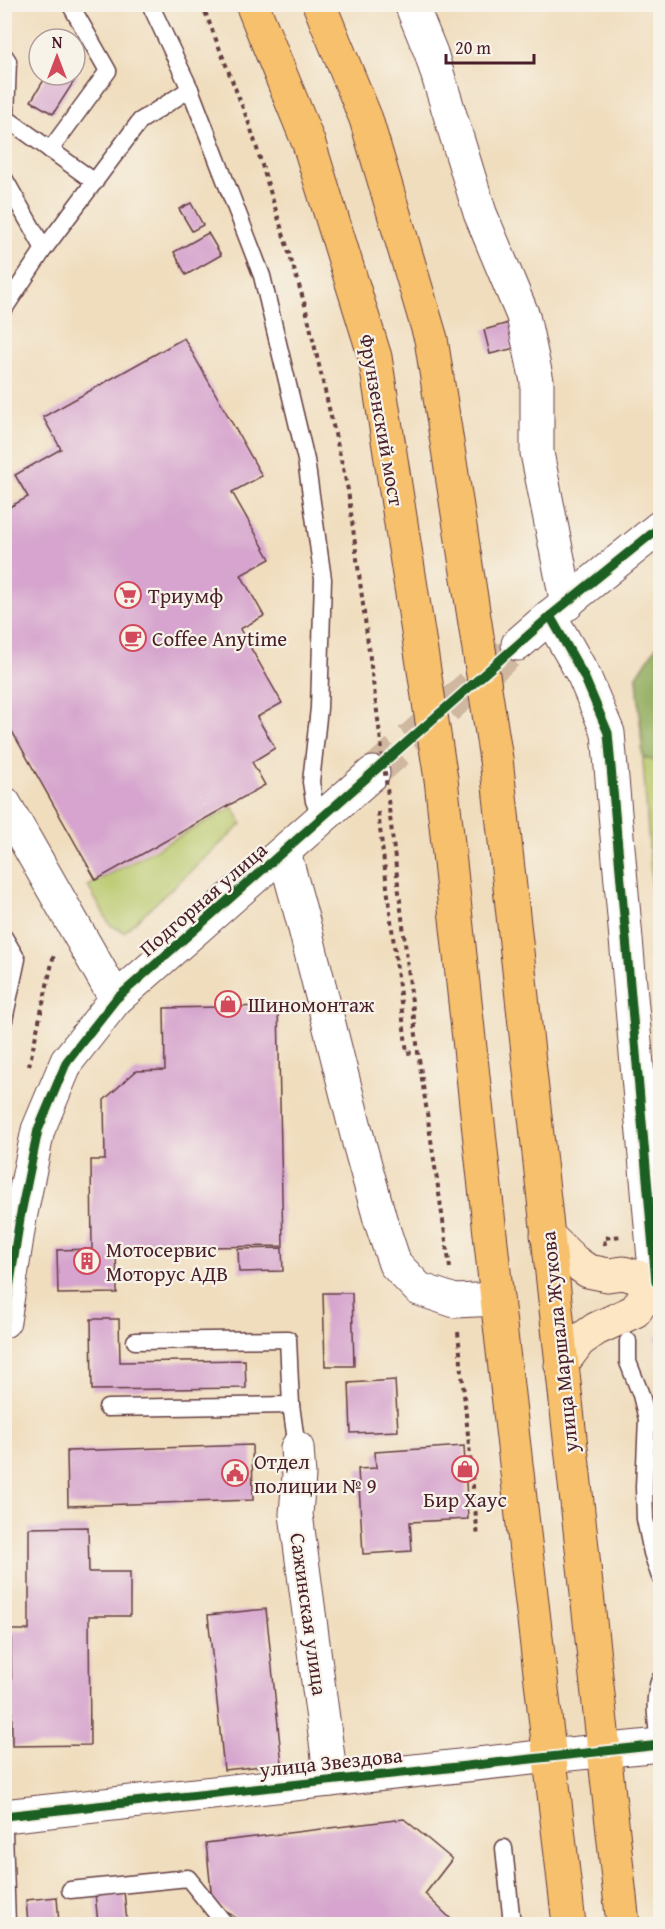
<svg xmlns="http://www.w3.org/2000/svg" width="665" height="1929" viewBox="0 0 665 1929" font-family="'Gentium Book Plus',serif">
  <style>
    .green { fill: #b7c769; stroke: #80734a; stroke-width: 1.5 }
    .forest { fill: #91ac5d; stroke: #6e6644; stroke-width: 1.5 }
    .building { fill: #d6a4ce }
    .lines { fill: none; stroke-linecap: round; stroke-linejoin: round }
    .tertiary-tunnel { stroke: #cfb7a0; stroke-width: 33; stroke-dasharray: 33 16; stroke-linecap: butt }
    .service-casing { stroke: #633c41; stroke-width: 19 }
    .minor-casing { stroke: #633c41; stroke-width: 35 }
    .tertiary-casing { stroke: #633c41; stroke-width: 35 }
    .secondary-casing { stroke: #633c41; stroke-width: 35 }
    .primary-casing { stroke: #633c41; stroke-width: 35 }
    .path { stroke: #633c41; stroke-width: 4; stroke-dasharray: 4.5 4.5; stroke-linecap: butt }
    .service { stroke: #fff; stroke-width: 16 }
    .minor { stroke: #fff; stroke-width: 33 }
    .tertiary { stroke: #fff; stroke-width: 33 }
    .secondary { stroke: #fce6c4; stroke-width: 33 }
    .primary { stroke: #f7c06c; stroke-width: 33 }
    .primary-bridge-casing { stroke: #633c41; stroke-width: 35; stroke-linecap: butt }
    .path-bridge { stroke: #633c41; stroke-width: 4; stroke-dasharray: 4.5 4.5; stroke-linecap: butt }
    .primary-bridge { stroke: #f7c06c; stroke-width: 33 }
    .cycleway-casing { stroke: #f7f3e8; stroke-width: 13 }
    .cycleway { stroke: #1b5e20; stroke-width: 9 }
    .labels { text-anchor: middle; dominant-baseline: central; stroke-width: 4.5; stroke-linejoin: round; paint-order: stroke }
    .street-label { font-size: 21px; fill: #4a1f2b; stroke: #f7f3e8 }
    .poi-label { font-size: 21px; fill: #4a1f2b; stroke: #f7f3e8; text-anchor: start }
  </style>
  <rect width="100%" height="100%" fill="#f7f3e8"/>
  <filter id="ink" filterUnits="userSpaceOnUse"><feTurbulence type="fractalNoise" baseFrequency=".0167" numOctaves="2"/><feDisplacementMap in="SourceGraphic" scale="12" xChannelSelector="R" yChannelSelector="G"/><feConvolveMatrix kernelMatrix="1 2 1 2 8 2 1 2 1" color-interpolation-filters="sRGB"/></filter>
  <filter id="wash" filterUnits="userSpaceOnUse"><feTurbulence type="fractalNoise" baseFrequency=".008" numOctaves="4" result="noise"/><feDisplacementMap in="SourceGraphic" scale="24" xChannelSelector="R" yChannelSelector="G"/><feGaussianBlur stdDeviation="1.35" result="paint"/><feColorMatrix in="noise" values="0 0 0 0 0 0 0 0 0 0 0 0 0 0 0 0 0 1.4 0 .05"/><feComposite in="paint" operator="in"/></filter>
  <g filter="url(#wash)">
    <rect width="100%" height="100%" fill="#f0ddbd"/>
    <!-- green -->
    <g class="green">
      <path d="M660,646V1002L637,676L656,647Z"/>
      <path d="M233,807L242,824L124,932L110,925L88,886Z"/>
    </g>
    <!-- forest -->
    <path class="forest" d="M660,646V763L643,757L637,676L656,647Z"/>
    <g id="blocks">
      <!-- building -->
      <g class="building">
        <path d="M75,74L78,75L53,114L31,101L47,75Z"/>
        <path d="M191,203L203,225L192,231L179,209Z"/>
        <path d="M208,233L221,255L186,275L174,252Z"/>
        <path d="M512,322L519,347L490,354L484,330Z"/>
        <path d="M184,338L262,476L232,492L270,559L241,575L264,616L240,629L282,703L257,717L275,748L252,762L265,785L96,880L4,717V510L28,497L15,475L61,449L43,417Z"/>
        <path d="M278,1006L283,1246L116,1248L117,1293L58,1294L57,1250L92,1249L91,1160H105L104,1100L136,1071L165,1070L164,1008Z"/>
        <path d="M282,1248L283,1271L239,1272L238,1249Z"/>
        <path d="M323,1293H352L354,1366H325Z"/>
        <path d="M91,1319H119L120,1362L245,1360L246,1388L92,1390Z"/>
        <path d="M660,1335V1362H659L656,1336Z"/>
        <path d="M395,1380L398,1431L351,1433L349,1383Z"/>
        <path d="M252,1445L253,1500L68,1506L67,1451Z"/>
        <path d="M464,1446L468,1519L410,1522L412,1551L363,1554L358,1469L376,1468L375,1452Z"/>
        <path d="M88,1527L89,1572H130V1616H89L90,1745L12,1746L11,1630H29V1528Z"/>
        <path d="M266,1609L282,1764L224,1770L208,1615Z"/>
        <path d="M404,1819L452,1859L425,1894L450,1918L451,1924H257V1919L240,1921L212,1900L206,1843Z"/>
        <path d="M124,1890L127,1924H98L95,1893Z"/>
        <path d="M57,1897L59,1924H28L26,1900Z"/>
      </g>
    </g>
  </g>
  <g filter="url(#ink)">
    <use href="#blocks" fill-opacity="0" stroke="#633c41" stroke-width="1.5"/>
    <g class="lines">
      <!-- tertiary-tunnel -->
      <path class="tertiary-tunnel" d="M373,773L518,644"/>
      <defs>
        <g id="service">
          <path d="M150,4L190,89L262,276L306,460L323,579L319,708L311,782L314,801L322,818"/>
          <path d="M4,55L8,61L6,118L95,182"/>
          <path d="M50,150L108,71L70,4"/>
          <path d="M4,178L44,249"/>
          <path d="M4,309L44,249L140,121L190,89"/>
          <path d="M4,937L17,959L4,1020"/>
          <path d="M135,1341L288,1339L291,1405L297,1448"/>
          <path d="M628,1341V1362L641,1395L647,1419L644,1487L645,1519L652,1553L660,1577"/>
          <path d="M107,1408L291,1405"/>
          <path d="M659,1745C657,1723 652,1700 660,1679"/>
          <path d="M4,1832L7,1924"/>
          <path d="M504,1848L512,1924"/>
          <path d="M70,1890L188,1878L225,1924"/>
        </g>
        <g id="minor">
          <path d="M411,4L431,53L480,213L523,316L537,381V453L567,604"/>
          <path d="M4,803L116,999"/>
          <path d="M297,1448L299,1475L296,1514L331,1780"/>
          <path d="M4,1816L549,1756"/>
        </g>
        <g id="tertiary">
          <path d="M550,616L584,676L608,733L656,1282"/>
          <path d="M518,644L550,616L660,527"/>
          <path d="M284,852L304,925L359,1143L380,1219L395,1264L419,1289L455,1301L497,1299"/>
          <path d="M4,1321L20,1218L38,1130L67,1061L116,999L373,773"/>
          <path d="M549,1756L660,1745"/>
        </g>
        <g id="secondary">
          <path d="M547,1235L575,1262L588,1271L608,1275L623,1273L656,1282L660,1281"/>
          <path d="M561,1365L579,1341L596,1329L635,1311L656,1282"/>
        </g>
        <g id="primary">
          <path d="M496,759L623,1924"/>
          <path d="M441,779L497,1299L569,1924"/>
        </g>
      </defs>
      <!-- service casing -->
      <use href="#service" class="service-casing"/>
      <!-- minor casing -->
      <use href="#minor" class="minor-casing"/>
      <!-- tertiary casing -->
      <use href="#tertiary" class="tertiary-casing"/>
      <!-- secondary casing -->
      <use href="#secondary" class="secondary-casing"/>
      <!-- primary casing -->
      <use href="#primary" class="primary-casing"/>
      <!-- path -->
      <g class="path">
        <path d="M388,800L418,1052L450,1268"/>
        <path d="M378,812L407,1053L418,1052"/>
        <path d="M29,1066L54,954"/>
        <path d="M605,1245L604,1238L623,1236"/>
        <path d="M458,1332L478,1538"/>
      </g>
      <!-- service -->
      <use href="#service" class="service"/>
      <!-- minor -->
      <use href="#minor" class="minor"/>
      <!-- tertiary -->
      <use href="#tertiary" class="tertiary"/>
      <!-- secondary -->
      <use href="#secondary" class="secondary"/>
      <!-- primary -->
      <use href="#primary" class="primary"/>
      <defs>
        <g id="primary-bridge">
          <path d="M252,4L309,144L375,357L441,779"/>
          <path d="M319,4L366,119L431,339L496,759"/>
        </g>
      </defs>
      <!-- primary-bridge casing -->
      <use href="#primary-bridge" class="primary-bridge-casing"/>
      <!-- path-bridge -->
      <path class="path-bridge" d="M202,4L250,126L305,305L348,490L388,796"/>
      <!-- primary-bridge -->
      <use href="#primary-bridge" class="primary-bridge"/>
      <defs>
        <g id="cycleway">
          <path d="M550,616L584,676L608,733L656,1282"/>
          <path d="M4,1321L20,1218L38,1130L67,1061L116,999L550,616L660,527"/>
          <path d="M4,1816L660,1745"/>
        </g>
      </defs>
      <!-- cycleway casing -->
      <use href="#cycleway" class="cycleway-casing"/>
      <!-- cycleway -->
      <use href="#cycleway" class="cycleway"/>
    </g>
  </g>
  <!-- icons -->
  <defs>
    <symbol id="supermarket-ring" viewBox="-11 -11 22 22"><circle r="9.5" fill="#f7f3e8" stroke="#d1495b" stroke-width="1.5"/><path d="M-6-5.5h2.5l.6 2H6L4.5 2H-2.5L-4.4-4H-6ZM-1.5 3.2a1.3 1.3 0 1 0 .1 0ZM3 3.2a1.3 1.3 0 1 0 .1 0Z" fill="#d1495b"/></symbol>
    <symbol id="cafe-ring" viewBox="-11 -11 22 22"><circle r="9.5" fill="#f7f3e8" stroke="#d1495b" stroke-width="1.5"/><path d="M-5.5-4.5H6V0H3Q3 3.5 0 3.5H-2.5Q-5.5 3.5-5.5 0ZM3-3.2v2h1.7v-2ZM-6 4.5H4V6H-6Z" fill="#d1495b"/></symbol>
    <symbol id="shop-ring" viewBox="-11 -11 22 22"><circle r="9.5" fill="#f7f3e8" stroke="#d1495b" stroke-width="1.5"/><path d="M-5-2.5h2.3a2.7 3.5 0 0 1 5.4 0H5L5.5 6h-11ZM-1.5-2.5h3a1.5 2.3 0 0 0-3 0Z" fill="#d1495b"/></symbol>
    <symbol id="building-ring" viewBox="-11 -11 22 22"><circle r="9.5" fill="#f7f3e8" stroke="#d1495b" stroke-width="1.5"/><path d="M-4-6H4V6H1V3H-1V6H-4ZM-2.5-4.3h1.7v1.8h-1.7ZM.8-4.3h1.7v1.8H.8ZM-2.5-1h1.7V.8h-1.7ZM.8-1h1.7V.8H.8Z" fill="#d1495b"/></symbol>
    <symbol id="civic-ring" viewBox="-11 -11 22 22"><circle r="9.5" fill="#f7f3e8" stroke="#d1495b" stroke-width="1.5"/><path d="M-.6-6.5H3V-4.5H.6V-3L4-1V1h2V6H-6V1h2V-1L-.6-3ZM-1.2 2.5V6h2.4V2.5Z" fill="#d1495b"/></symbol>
  </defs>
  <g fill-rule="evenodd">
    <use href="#supermarket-ring" x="113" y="580" width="30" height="30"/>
    <use href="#cafe-ring" x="118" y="623" width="30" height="30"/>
    <use href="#shop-ring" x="213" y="989" width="30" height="30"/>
    <use href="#building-ring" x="72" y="1246" width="30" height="30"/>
    <use href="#shop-ring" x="450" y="1454" width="30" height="30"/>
    <use href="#civic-ring" x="220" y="1458" width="30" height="30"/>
  </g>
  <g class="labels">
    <!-- street labels -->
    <g class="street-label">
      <text transform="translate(382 420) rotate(80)">Фрунзенский мост</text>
      <text transform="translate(203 899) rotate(-41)">Подгорная улица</text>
      <text transform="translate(559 1342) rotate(-96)">улица Маршала Жукова</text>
      <text transform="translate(309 1614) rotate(82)">Сажинская улица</text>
      <text transform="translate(331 1762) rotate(-6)">улица Звездова</text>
    </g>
    <!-- poi labels -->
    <g class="poi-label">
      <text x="148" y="595">Триумф</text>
      <text x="152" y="638">Coffee Anytime</text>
      <text x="248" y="1004">Шиномонтаж</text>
      <text x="106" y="1249">Мотосервис<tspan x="106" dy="24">Моторус АДВ</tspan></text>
      <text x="254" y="1461">Отдел<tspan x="254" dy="24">полиции № 9</tspan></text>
      <text x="465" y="1499" text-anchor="middle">Бир Хаус</text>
    </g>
  </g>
  <!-- margin -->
  <rect width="665" height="1929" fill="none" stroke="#f7f3e8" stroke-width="24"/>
  <!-- north arrow -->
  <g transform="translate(57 57)"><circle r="28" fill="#f7f3e8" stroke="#b29e9c" stroke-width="1.5"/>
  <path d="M0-4.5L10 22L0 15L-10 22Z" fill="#d1495b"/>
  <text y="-9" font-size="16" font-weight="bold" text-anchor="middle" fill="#4a1f2b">N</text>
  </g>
  <!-- scale -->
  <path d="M446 54v9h88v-9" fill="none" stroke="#4a1f2b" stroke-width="3"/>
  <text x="455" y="54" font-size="18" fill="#4a1f2b" stroke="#f7f3e8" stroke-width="4.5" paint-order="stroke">20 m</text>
</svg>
